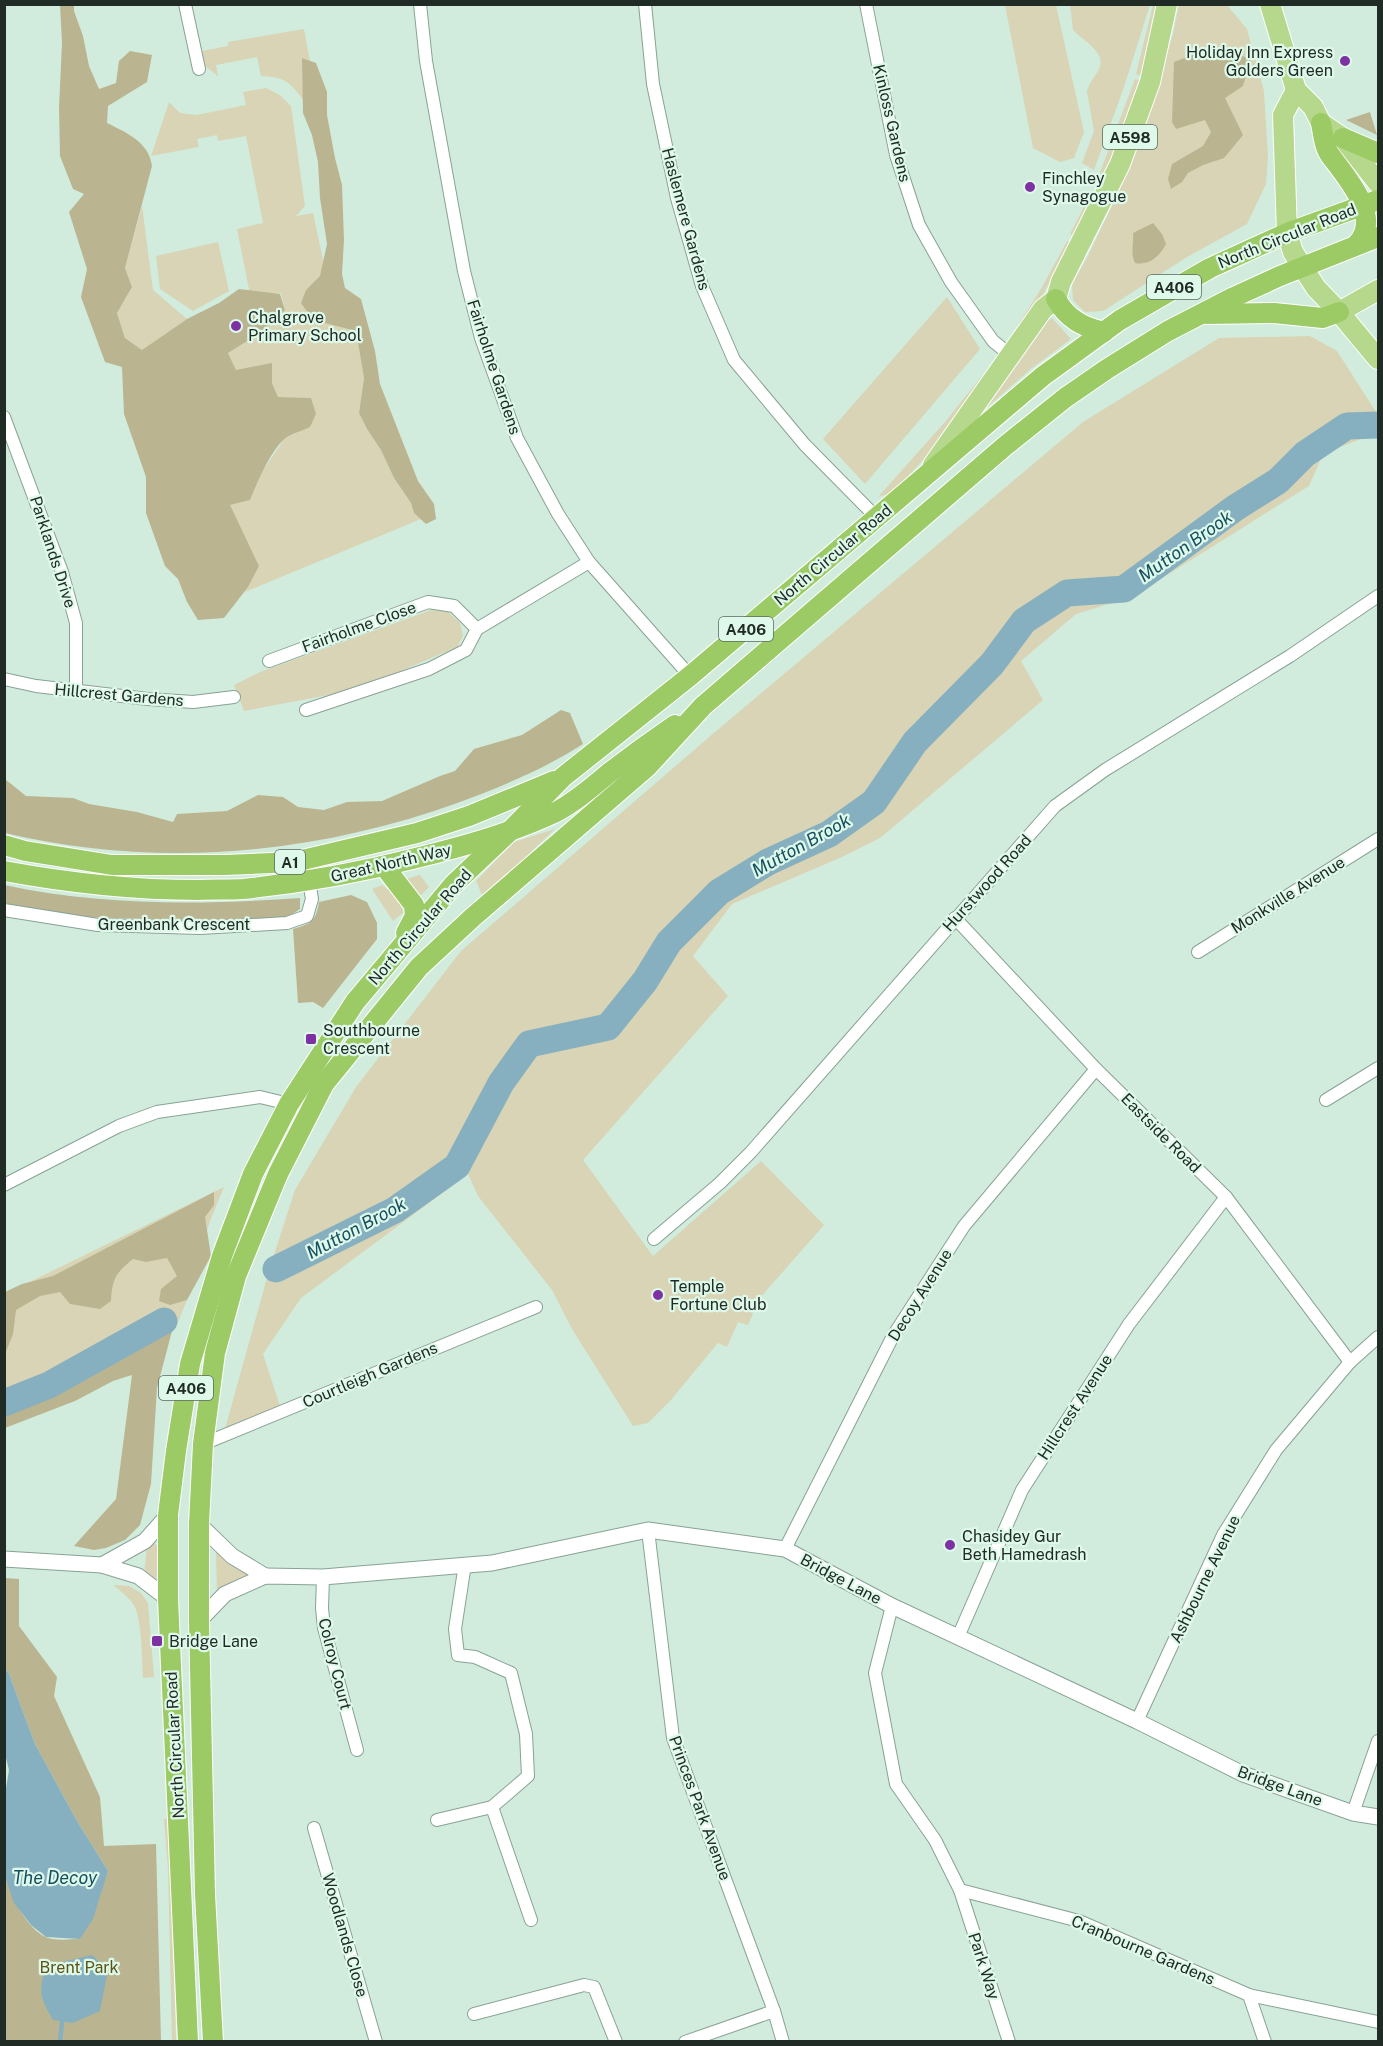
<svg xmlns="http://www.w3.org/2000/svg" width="1383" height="2046" viewBox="0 0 1383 2046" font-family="'Public Sans',sans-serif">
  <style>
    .green { fill: #d8d4b5 }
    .forest { fill: #bab590 }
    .water { fill: #86b0bf }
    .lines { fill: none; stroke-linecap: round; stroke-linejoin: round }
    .stream { stroke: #86b0bf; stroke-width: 4.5 }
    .river { stroke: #86b0bf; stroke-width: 27 }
    .minor-casing { stroke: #88a294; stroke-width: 14 }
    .tertiary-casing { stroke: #88a294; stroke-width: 17 }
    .primary-casing { stroke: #fff; stroke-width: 22 }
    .trunk-casing { stroke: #fff; stroke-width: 22 }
    .minor { stroke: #fff; stroke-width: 12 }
    .tertiary { stroke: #fff; stroke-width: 15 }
    .primary { stroke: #b5d88c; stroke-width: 20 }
    .trunk { stroke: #9ccb66; stroke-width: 20 }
    .poi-dot { fill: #7e31a2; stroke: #def9ea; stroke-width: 2 }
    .labels { text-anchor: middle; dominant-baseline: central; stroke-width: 4.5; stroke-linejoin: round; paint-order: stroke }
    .shield { fill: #def9ea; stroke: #5a6961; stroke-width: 1.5 }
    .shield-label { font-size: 15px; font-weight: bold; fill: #212b26 }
    .poi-label { font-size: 16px; fill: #212b26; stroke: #def9ea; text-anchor: start }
    .street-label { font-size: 16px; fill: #212b26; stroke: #def9ea }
    .park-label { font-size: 16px; fill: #5d5316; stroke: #def9ea }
    .water-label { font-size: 18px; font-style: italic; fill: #164f60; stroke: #def9ea }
  </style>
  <rect width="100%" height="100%" fill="#d1ecdd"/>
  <!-- green -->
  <g class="green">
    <path d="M1005,5H1056L1084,132L1074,158L1060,162L1033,148Z"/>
    <path d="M1070,5H1150L1124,87L1094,170L1082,163L1094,131L1087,92C1088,84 1094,78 1098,71C1109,53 1083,41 1073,30Z"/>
    <path d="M1153,5H1159L1141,76L1136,74Z"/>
    <path d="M1179,5H1227L1247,29L1264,91L1268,158L1266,184L1247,224L1187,257L1103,311L1085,312L1073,300L1072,284L1087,258L1120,189L1151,106L1173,34Z"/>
    <path d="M304,29L310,61L303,58L304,101C290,82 285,77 261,76L257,57L216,65L218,76L204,65L202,51L228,46V42Z"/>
    <path d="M1135,79L1139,80L1108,170L1099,175Z"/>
    <path d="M266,88L280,95L291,106L305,206L296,216L313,213L328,283L313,320L356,331L364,378L359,413L367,429L381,450L394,478L411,503L414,513L421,519L245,592L259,566L229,505L250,500L260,475L285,438L310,427L311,398L278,397L272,383L236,370L228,353L260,333L285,310L281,293L251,299L237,229L263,223L246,136L218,141L217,135L197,139L199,147L151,156L169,102L180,113L197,115L246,105L243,92Z"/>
    <path d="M1089,197L1094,199L1075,237L1070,234Z"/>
    <path d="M142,206L153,290L187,319L142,350L125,338L117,313L132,287L125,268Z"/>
    <path d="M1067,241L1071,242L1035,309L1019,334L1009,339L1041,289Z"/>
    <path d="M218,242L229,291L193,311L160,289L156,256Z"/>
    <path d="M947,297L980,349L865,484L823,439Z"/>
    <path d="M1052,318L1071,339L1032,368L968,424L1045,323Z"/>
    <path d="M1310,336L1337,351L1378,415V432L1323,454L1309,486L1132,597L1076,614L1021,661L1043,700L880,838L842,857L732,904L693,956L728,996L583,1160L653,1256L761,1161L824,1225L759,1299L748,1325L738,1322L727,1347L718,1343L670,1401L648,1423L633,1426L572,1329L552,1290L478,1196L468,1174L301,1298L263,1354L282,1412L223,1436L270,1267L295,1190L356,1087L461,951L715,732L1083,422L1219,338Z"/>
    <path d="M994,361L995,368L924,459L892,493L878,497L945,422Z"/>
    <path d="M431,610L447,611L460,623L463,636L457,647L389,676L334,694L244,711L234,685L260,672Z"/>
    <path d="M555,829L483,897L476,881L514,842Z"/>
    <path d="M420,875L429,887L418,898L403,880Z"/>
    <path d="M382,885L395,895L404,912L393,921L372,889Z"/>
    <path d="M224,1187L210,1221L184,1300H187L176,1327L172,1331L5,1411V1294Z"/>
    <path d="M152,1543L157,1545V1577L154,1581L144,1574L147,1546Z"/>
    <path d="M216,1551L247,1572L248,1576L217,1595Z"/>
    <path d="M113,1585L129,1586L141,1593L148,1603L154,1677L143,1678C142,1660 142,1620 134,1605C128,1597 121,1591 113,1585Z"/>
    <path d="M164,1819H168L169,1828L176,2041H172L168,1869Z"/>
  </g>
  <!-- forest -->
  <g class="forest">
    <path d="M60,5H74V11L83,36L89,66L99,89L116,83L119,61L130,51L152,55L147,82L108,106L107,123C127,133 149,142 152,166L125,268L132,287L117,313L125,338L142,350L187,319L219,303L239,289L280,294L285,310L260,333L228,353L236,370L272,363V383L278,397L311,398L316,414L310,427C302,431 294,433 287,437C272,447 257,483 250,500L230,505L259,566L248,587L224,618L198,620L187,602L178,579L165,566L146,513V477L124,414L122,367L105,362L81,297L87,269L69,212L84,194L73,189L60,156L59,108L62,43Z"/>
    <path d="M1203,51L1230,52L1251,59L1243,86L1225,98L1243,135L1224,158L1203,165L1188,173L1182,182L1171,189L1168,179L1172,164L1203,146L1211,132L1205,120L1176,129L1172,122L1174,62Z"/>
    <path d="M302,58L316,63L327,92V115L335,158L342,185L344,240L342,274L345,288L361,299L375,351L380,384L418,481L434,504L436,519L426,524L414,513L411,503L394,478L381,450L367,429L359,413L364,378L356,331L313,320L301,303L306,290L320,276L327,244L320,198L318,162L312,135L303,113Z"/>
    <path d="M1370,112L1377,135L1346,120Z"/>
    <path d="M1153,223L1162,234L1166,244C1160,256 1149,266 1135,263C1130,252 1134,245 1133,233Z"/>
    <path d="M561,710L570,713L583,744C544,769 503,786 460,802C314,855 156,869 5,833V779L26,796L73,798L89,804L137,812L173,822L177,814L227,811L258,795L283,797L298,807L324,810L347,802L382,801L440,776L455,771L474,749L522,735Z"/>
    <path d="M4,885C102,906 201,905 300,898V909L285,919L199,921L80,917L11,906L5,902Z"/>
    <path d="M351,895L367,902L377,923V939L323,1008L313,1002L298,1003L293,929C311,924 316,921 319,902Z"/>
    <path d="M214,1192V1205L205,1217L211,1256L187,1300L170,1305L159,1301L161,1289L177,1276L167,1258L146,1262L133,1259C116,1273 112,1278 111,1301L100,1309L70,1304L60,1292L40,1296L16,1310L13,1334L5,1354V1292L22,1284L53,1276Z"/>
    <path d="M172,1331L157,1388L151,1484L140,1525L125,1540L106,1548L94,1550L74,1546L116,1499L132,1375L113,1381L75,1401L5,1428V1404L48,1372L89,1354L124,1351Z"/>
    <path d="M5,1578L19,1579V1626L57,1677L54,1696L100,1797L104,1846L156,1844L161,2041H5L4,1869C6,1889 27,1931 48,1938C58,1941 70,1939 80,1939L108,1871L77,1821L35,1744L9,1674L5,1668Z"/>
  </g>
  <!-- water -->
  <g class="water">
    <path d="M5,1668L9,1674L35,1744L77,1821L108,1871L93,1919L80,1939L46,1937L31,1925L14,1903L5,1877L4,1800L9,1770L5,1754Z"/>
    <path d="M92,1955L108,1970L100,2011L73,2023L53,2020C40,1998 38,1992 46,1966Z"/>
  </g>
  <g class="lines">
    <!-- stream -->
    <path class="stream" d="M60,2042L62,2022"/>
    <!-- river -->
    <g class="river">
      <path d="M276,1269L395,1210L457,1166L501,1083L529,1044L608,1027L645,981L669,942L719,892L768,862L829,834L874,802L915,742L992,664L1024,621L1067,593L1124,589L1235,508L1278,481L1305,454L1347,426L1378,425"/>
      <path d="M4,1403L49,1385L164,1321"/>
    </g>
    <defs>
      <g id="minor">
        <path d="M185,4L199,69"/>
        <path d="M420,4L426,61L464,271L481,338L517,438L558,514L589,562L690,676"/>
        <path d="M645,4L653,84L677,198L702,286L734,360L805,445L877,518"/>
        <path d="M866,4L896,155L919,225L951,282L993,341L1010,355"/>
        <path d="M4,417L62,572L76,623V692"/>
        <path d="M269,661L428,602L454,606L477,629"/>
        <path d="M4,679L36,686L148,699L193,702L234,697"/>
        <path d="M306,710L429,669L466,650L477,629L589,562"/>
        <path d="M4,910L98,925L200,928L287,923L307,916L312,899L309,881"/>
        <path d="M955,918L1096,1069L1226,1197L1350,1362"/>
        <path d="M1198,952L1378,839"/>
        <path d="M1326,1100L1378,1068"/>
        <path d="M4,1185L119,1126L157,1112L260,1097L289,1104"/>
        <path d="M654,1239L720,1183L751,1152L1055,806L1105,770L1290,656L1378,596"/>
        <path d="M203,1444L536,1307"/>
        <path d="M648,1530L673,1738L774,2011L783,2042"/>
        <path d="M785,1549L893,1336L964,1226L1096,1069"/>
        <path d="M465,1564L455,1629L458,1655L475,1657L511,1673L526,1734L528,1776L492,1807L531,1920"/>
        <path d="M323,1577L322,1608L324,1628L357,1750"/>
        <path d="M892,1606L875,1673L896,1784L935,1840L960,1890L1079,1921L1249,1995L1378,2022"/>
        <path d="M958,1637L1022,1490L1129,1324L1226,1197"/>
        <path d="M1137,1721L1223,1535L1276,1450L1350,1362L1378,1337"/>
        <path d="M1353,1813L1378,1741"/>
        <path d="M437,1820L492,1807"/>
        <path d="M314,1828L376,2042"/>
        <path d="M960,1890L1009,2042"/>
        <path d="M1249,1995L1265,2042"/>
        <path d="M474,2014L584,1985L594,1987L616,2042"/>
        <path d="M685,2042L774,2011"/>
      </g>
      <g id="tertiary">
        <path d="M199,1524L232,1556L265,1576"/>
        <path d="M4,1559L102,1565L138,1576L168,1599"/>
        <path d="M102,1565L145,1541L168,1515"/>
        <path d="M199,1621L225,1594L265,1576L323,1577L492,1563L648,1530L785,1549L892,1606L1137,1721L1243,1774L1353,1813L1378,1817"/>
      </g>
      <g id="primary">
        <path d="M1270,4L1296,90L1313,107L1321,123L1343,138L1378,183"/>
        <path d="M1296,90L1283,115L1287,233L1293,252L1316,288L1339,312L1378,359"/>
        <path d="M1339,312L1378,290"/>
        <path d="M933,465L1043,309L1056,299L1061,282L1120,164L1150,82L1167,4"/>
      </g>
      <g id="trunk">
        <path d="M1321,123C1323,133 1324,147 1330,155C1347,178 1383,218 1357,244"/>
        <path d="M1343,138L1378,153"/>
        <path d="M1056,299C1067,319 1083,327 1104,332"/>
        <path d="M1206,314L1274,313L1323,318L1339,312"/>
        <path d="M4,845L25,851L112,865H225L294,862L417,833L469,816L554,781"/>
        <path d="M384,866L414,905L415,916L406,933"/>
        <path d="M4,871C69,883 132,890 198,890C213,889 228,890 243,889C300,883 357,873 412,859C461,847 509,834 554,813C574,803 592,787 609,773C631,756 653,740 675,725"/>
        <path d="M188,2042L168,1599V1515L176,1451L190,1364L222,1256L253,1174L289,1104L355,1002L454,884L510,831L563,777L690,676L1043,376L1120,320L1210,268L1287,233L1378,200"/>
        <path d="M213,2042L205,1894L199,1621V1524L203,1444L215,1353L236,1276L278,1174L324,1084L419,967L473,917L647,767L703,706L1005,446L1065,398L1107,369L1168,331L1234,297L1280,276L1378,237"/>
      </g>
    </defs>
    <!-- minor casing -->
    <use href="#minor" class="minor-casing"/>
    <!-- tertiary casing -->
    <use href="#tertiary" class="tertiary-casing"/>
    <!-- primary casing -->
    <use href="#primary" class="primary-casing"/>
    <!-- trunk casing -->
    <use href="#trunk" class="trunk-casing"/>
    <!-- minor -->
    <use href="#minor" class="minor"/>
    <!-- tertiary -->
    <use href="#tertiary" class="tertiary"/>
    <!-- primary -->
    <use href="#primary" class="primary"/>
    <!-- trunk -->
    <use href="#trunk" class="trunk"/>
  </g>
  <!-- markers -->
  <g class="poi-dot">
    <circle cx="1345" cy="61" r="6"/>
    <circle cx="1030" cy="187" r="6"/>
    <circle cx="236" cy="326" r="6"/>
    <rect x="305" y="1033" width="12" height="12" rx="3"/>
    <circle cx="658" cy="1295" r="6"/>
    <circle cx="950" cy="1545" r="6"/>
    <rect x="151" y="1635" width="12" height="12" rx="3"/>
  </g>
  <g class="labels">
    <!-- shield labels -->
    <g class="shield">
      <rect x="1103" y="125" width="54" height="24" rx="4.5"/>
      <rect x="1147" y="275" width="54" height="24" rx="4.5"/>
      <rect x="719" y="617" width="54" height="24" rx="4.5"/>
      <rect x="275" y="850" width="30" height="24" rx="4.5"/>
      <rect x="159" y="1376" width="54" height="24" rx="4.5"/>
    </g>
    <g class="shield-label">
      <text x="1130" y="137">A598</text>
      <text x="1174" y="287">A406</text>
      <text x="746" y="629">A406</text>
      <text x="290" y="862">A1</text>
      <text x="186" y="1388">A406</text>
    </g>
    <!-- poi labels -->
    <g class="poi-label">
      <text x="1333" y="52" text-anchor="end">Holiday Inn Express<tspan x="1333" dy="18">Golders Green</tspan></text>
      <text x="1042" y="178">Finchley<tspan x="1042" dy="18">Synagogue</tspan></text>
      <text x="248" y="317">Chalgrove<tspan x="248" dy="18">Primary School</tspan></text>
      <text x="323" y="1030">Southbourne<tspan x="323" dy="18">Crescent</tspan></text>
      <text x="670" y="1286">Temple<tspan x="670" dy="18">Fortune Club</tspan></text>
      <text x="962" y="1536">Chasidey Gur<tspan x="962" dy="18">Beth Hamedrash</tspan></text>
      <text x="169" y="1641">Bridge Lane</text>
    </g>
    <!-- street labels -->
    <g class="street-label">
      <text transform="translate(892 123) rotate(77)">Kinloss Gardens</text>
      <text transform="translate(686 219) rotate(75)">Haslemere Gardens</text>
      <text transform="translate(1287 236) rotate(-22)">North Circular Road</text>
      <text transform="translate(494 367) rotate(72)">Fairholme Gardens</text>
      <text transform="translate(53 552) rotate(72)">Parklands Drive</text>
      <text transform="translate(833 555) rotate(-40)">North Circular Road</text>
      <text transform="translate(359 627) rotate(-20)">Fairholme Close</text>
      <text transform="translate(119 695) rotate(5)">Hillcrest Gardens</text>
      <text transform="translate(391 863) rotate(-13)">Great North Way</text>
      <text transform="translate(987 883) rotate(-48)">Hurstwood Road</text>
      <text transform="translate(1288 895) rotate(-32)">Monkville Avenue</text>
      <text x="174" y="924">Greenbank Crescent</text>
      <text transform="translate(420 927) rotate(-49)">North Circular Road</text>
      <text transform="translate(1161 1133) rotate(45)">Eastside Road</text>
      <text transform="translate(920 1295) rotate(-58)">Decoy Avenue</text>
      <text transform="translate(370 1375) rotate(-23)">Courtleigh Gardens</text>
      <text transform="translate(1075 1407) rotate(-57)">Hillcrest Avenue</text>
      <text transform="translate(841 1579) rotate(28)">Bridge Lane</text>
      <text transform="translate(1205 1579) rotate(-64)">Ashbourne Avenue</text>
      <text transform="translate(335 1664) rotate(76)">Colroy Court</text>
      <text transform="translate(175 1745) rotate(-93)">North Circular Road</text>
      <text transform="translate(1280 1786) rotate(20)">Bridge Lane</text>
      <text transform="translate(700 1808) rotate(70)">Princes Park Avenue</text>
      <text transform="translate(345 1935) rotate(74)">Woodlands Close</text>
      <text transform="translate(1143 1950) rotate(23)">Cranbourne Gardens</text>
      <text transform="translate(984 1966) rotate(72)">Park Way</text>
    </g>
    <!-- park labels -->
    <g class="park-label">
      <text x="79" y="1967">Brent Park</text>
    </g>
    <!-- water labels -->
    <g class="water-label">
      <text transform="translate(1185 546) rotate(-35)">Mutton Brook</text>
      <text transform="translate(801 845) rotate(-29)">Mutton Brook</text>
      <text transform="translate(356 1228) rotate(-28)">Mutton Brook</text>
      <text x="55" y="1877">The Decoy</text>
    </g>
  </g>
  <!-- border -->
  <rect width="1383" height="2046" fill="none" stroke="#212b26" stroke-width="12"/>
</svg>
